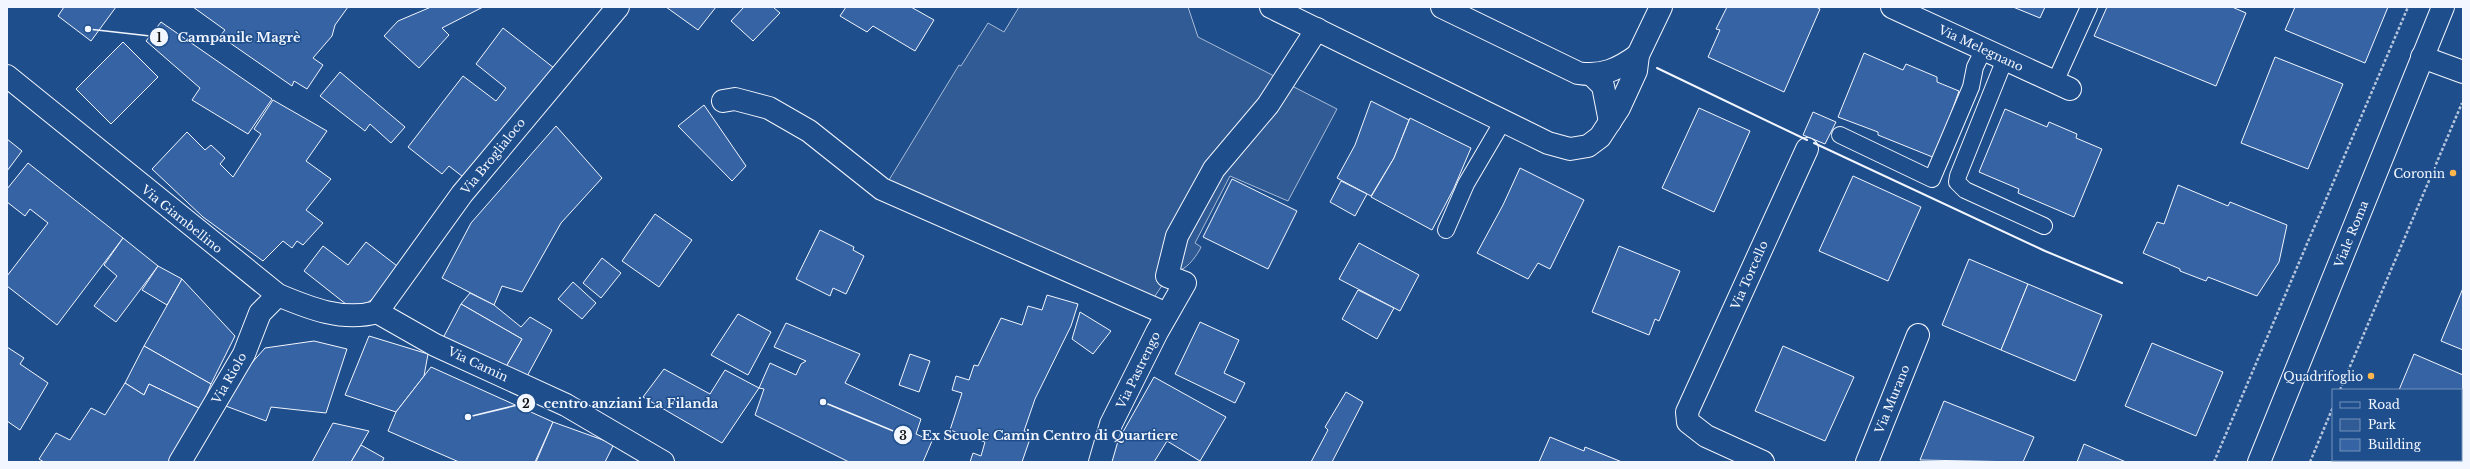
<svg xmlns="http://www.w3.org/2000/svg" width="2470" height="469" viewBox="0 0 2470 469" font-family="'Libre Baskerville',serif">
  <style>
    .green { fill: #305b95; stroke: #a8bbd7 }
    .building { fill: #3563a3; stroke: #f2f6ff }
    .lines { fill: none; stroke-linecap: round; stroke-linejoin: round }
    .service-casing { stroke: #f2f6ff; stroke-width: 18 }
    .minor-casing { stroke: #f2f6ff; stroke-width: 24 }
    .tertiary-casing { stroke: #f2f6ff; stroke-width: 24 }
    .secondary-casing { stroke: #f2f6ff; stroke-width: 24 }
    .path { stroke: #b3c4dc; stroke-width: 2.5; stroke-dasharray: 3 2; stroke-linecap: butt }
    .service { stroke: #1f4e8c; stroke-width: 16 }
    .minor { stroke: #1f4e8c; stroke-width: 22 }
    .tertiary { stroke: #1f4e8c; stroke-width: 22 }
    .secondary { stroke: #1f4e8c; stroke-width: 22 }
    .wall { stroke: #f2f6ff; stroke-width: 2 }
    .poi-dot { fill: #ffb74d; stroke: #1f4e8c; stroke-width: 1.5 }
    .labels { text-anchor: middle; dominant-baseline: central; stroke-width: 3; stroke-linejoin: round; paint-order: stroke }
    .street-label { font-size: 12px; fill: #f2f6ff; stroke: #1f4e8c }
    .poi-label { font-size: 12px; fill: #f2f6ff; stroke: #1f4e8c; text-anchor: end }
    .leader { fill: none; stroke: #f2f6ff; stroke-width: 1.5 }
    .callout-dot { fill: #f2f6ff; stroke: #1f4e8c; stroke-width: 1.5 }
    .mark-label { font-size: 12px; text-anchor: middle; font-weight: bold; fill: #111 }
    .callout-label { font-size: 13px; text-anchor: middle; font-weight: bold; fill: #f2f6ff; stroke: #1f4e8c; stroke-width: 3; stroke-linejoin: round; paint-order: stroke }
  </style>
  <rect width="100%" height="100%" fill="#1f4e8c"/>
  <!-- green -->
  <g class="green">
    <path d="M1019,7H1188L1198,37L1276,77L1225,146L1167,278L1153,299L886,185L959,65L961,66L988,23L1004,32Z"/>
    <path d="M1292,86L1337,109L1288,201L1230,176L1195,243L1201,247C1198,254 1188,268 1180,270L1175,263L1220,174Z"/>
  </g>
  <!-- building -->
  <g class="building">
    <path d="M64,7H116L91,41L58,16Z"/>
    <path d="M193,7H348L335,25L332,36L313,58L323,65L307,89L294,81L292,86L220,36L225,30Z"/>
    <path d="M431,7H483L442,28L449,35L419,68L384,36L398,21Z"/>
    <path d="M666,7H716L698,30Z"/>
    <path d="M744,7H773L780,13L753,41L731,21Z"/>
    <path d="M846,7H911L934,20L915,51L873,26L867,32L840,16Z"/>
    <path d="M1727,7H1816L1820,9L1784,92L1708,57L1720,30L1716,29Z"/>
    <path d="M2013,7H2045L2040,18Z"/>
    <path d="M2107,7H2232L2246,13L2216,86L2094,36Z"/>
    <path d="M2295,7H2388L2365,63L2285,30Z"/>
    <path d="M161,22L272,99L248,134L192,100L200,88L146,41Z"/>
    <path d="M503,28L554,68L467,180L449,166L442,174L408,147L463,76L496,101L506,88L476,64Z"/>
    <path d="M123,42L158,77L111,124L76,89Z"/>
    <path d="M1864,53L1903,70L1906,64L1937,77V82L1959,91L1935,158L1878,135V132L1838,117Z"/>
    <path d="M2275,57L2343,84L2308,169L2241,143Z"/>
    <path d="M340,72L405,127L391,143L370,124L365,131L320,96Z"/>
    <path d="M273,100L327,131L306,161L331,179L306,210L323,223L303,245L297,241L292,248L283,241L263,261L203,217L152,169L187,132L205,150L211,145L225,158L220,164L233,177L261,134L254,129Z"/>
    <path d="M1371,101L1409,120L1394,158L1371,196L1337,178L1355,145Z"/>
    <path d="M704,105L746,166L732,181L678,126Z"/>
    <path d="M1699,108L1750,131L1714,212L1662,188Z"/>
    <path d="M2005,109L2047,127L2049,122L2077,134L2076,138L2102,149L2074,217L2018,193L2019,189L1979,172Z"/>
    <path d="M1813,112L1836,122L1825,144L1803,135Z"/>
    <path d="M1410,118L1471,148L1454,188L1432,230L1371,197L1394,158Z"/>
    <path d="M556,126L602,178L561,223L522,292L502,286L494,305L442,278L471,223Z"/>
    <path d="M7,139L22,151L7,171Z"/>
    <path d="M28,163L123,238L57,325L7,286V276L48,223L30,209L25,216L7,202V189Z"/>
    <path d="M1520,168L1584,200L1550,269L1538,263L1528,279L1477,253L1503,205Z"/>
    <path d="M1853,176L1921,207L1888,281L1819,251Z"/>
    <path d="M1232,179L1297,211L1268,269L1203,237Z"/>
    <path d="M1341,181L1367,194L1355,216L1330,202Z"/>
    <path d="M2178,185L2228,206L2230,202L2287,225L2279,262L2257,296L2208,277L2206,281L2180,271V269L2143,253L2157,222L2164,224Z"/>
    <path d="M655,214L692,240L659,287L622,261Z"/>
    <path d="M820,230L854,247L853,250L864,256L846,294L833,288L830,296L796,279Z"/>
    <path d="M123,238L158,266L116,322L94,306L117,276L104,265Z"/>
    <path d="M366,242L401,269L386,288L356,312L304,271L323,246L348,265Z"/>
    <path d="M1359,243L1419,275L1400,311L1339,279Z"/>
    <path d="M1619,246L1680,271L1659,321L1655,319L1649,335L1592,312Z"/>
    <path d="M602,258L621,273L601,298L583,283Z"/>
    <path d="M1969,259L2028,284L2001,350L1942,325Z"/>
    <path d="M158,266L182,279L167,305L142,290Z"/>
    <path d="M182,279L235,336L211,384L144,346Z"/>
    <path d="M573,282L596,303L582,319L558,299Z"/>
    <path d="M2028,284L2102,315L2075,381L2001,350Z"/>
    <path d="M2463,288V350L2441,341Z"/>
    <path d="M1358,290L1394,308L1377,339L1342,319Z"/>
    <path d="M470,293L494,305L521,327L530,317L552,330L525,380L504,370L522,339L461,304Z"/>
    <path d="M1047,295L1078,304L1071,326L1035,399L1024,431L1032,433L1022,462H970L973,453L981,456L985,442L950,430L962,393L952,390L956,376L969,380L974,365L978,366L1001,318L1022,325L1028,306L1042,310Z"/>
    <path d="M461,304L522,339L504,370L443,338Z"/>
    <path d="M1080,312L1111,331L1093,354L1072,339Z"/>
    <path d="M738,314L771,332L748,375L711,355Z"/>
    <path d="M1200,322L1239,340L1224,373L1245,383L1235,403L1175,374Z"/>
    <path d="M786,323L860,354L845,383L921,419L916,434L932,441L923,462H849L755,415L764,389L759,388L770,363L796,375L801,364L806,361L774,347Z"/>
    <path d="M369,336L428,354L424,376L396,412L345,395Z"/>
    <path d="M314,341L347,349L326,413L271,407L266,421L223,405L233,384L265,348Z"/>
    <path d="M2152,343L2223,372L2196,436L2125,406Z"/>
    <path d="M144,346L211,384L201,409L149,384L144,395L125,383Z"/>
    <path d="M1783,346L1854,377L1825,441L1755,411Z"/>
    <path d="M7,347L24,358L20,364L48,383L20,430L7,421Z"/>
    <path d="M910,354L930,361L919,392L899,385Z"/>
    <path d="M2414,354L2463,375V440L2461,445V390H2399Z"/>
    <path d="M431,367L553,422L535,462H459L388,431L396,412Z"/>
    <path d="M664,369L710,394L725,370L759,388L722,443L643,397Z"/>
    <path d="M1154,377L1226,417L1200,461L1167,441L1154,462H1106Z"/>
    <path d="M125,383L144,395L149,384L201,409L172,462H44L39,459L56,433L70,440L91,408L105,415Z"/>
    <path d="M1346,392L1363,402L1332,462H1311L1328,430L1325,427Z"/>
    <path d="M1944,401L2034,437L2023,462L1920,460Z"/>
    <path d="M553,422L614,444L605,462H536Z"/>
    <path d="M333,423L369,431L351,462H312Z"/>
    <path d="M1550,437L1584,451L1585,447L1622,462H1539Z"/>
    <path d="M2084,444L2126,462H2077Z"/>
    <path d="M361,445L384,458L382,462H351Z"/>
  </g>
  <g class="lines">
    <defs>
      <g id="service">
        <path d="M2005,59L1958,176L1957,182L1965,190L2044,226"/>
        <path d="M2055,82L2089,7"/>
        <path d="M1840,135L1932,179L1971,87L1975,67L1984,49"/>
        <path d="M1446,230L1466,184L1503,121"/>
      </g>
      <g id="minor">
        <path d="M1271,7L1548,143L1570,149L1588,146L1600,137L1619,108L1636,71L1638,55L1661,7"/>
        <path d="M1442,7L1578,73C1602,77 1619,69 1638,55"/>
        <path d="M1892,7L2070,89"/>
        <path d="M2422,57L2463,72"/>
        <path d="M1593,76L1603,86L1610,122"/>
        <path d="M723,101L735,99L769,108L809,131L882,189L1167,314"/>
        <path d="M377,312L435,345L566,405L663,462"/>
        <path d="M1100,462L1111,424L1157,332L1185,283L1167,276L1177,236L1214,169L1268,105L1317,29"/>
        <path d="M1763,462L1706,436L1688,422L1687,412L1807,149"/>
        <path d="M1867,462L1918,335"/>
      </g>
      <g id="tertiary">
        <path d="M7,76L278,295C309,308 343,322 377,312L462,194L618,7"/>
        <path d="M180,462L244,354L260,313L278,295"/>
      </g>
      <path id="secondary" d="M2259,462L2443,7"/>
    </defs>
    <!-- service casing -->
    <use href="#service" class="service-casing"/>
    <!-- minor casing -->
    <use href="#minor" class="minor-casing"/>
    <!-- tertiary casing -->
    <use href="#tertiary" class="tertiary-casing"/>
    <!-- secondary casing -->
    <use href="#secondary" class="secondary-casing"/>
    <!-- path -->
    <g class="path">
      <path d="M2340,390L2462,103"/>
      <path d="M2214,462L2408,7"/>
      <path d="M2310,462L2333,407"/>
    </g>
    <!-- service -->
    <use href="#service" class="service"/>
    <!-- minor -->
    <use href="#minor" class="minor"/>
    <!-- tertiary -->
    <use href="#tertiary" class="tertiary"/>
    <!-- secondary -->
    <use href="#secondary" class="secondary"/>
    <!-- wall -->
    <g class="wall">
      <path d="M1657,68L1807,140"/>
      <path d="M1814,143L2045,251L2122,283"/>
    </g>
  </g>
  <!-- markers -->
  <g class="poi-dot">
    <circle cx="2453" cy="173" r="4"/>
    <circle cx="2371" cy="376" r="4"/>
  </g>
  <g class="labels">
    <!-- street labels -->
    <g class="street-label">
      <text transform="translate(1981 48) rotate(25)">Via Melegnano</text>
      <text transform="translate(493 156) rotate(-51)">Via Broglialoco</text>
      <text transform="translate(182 219) rotate(39)">Via Giambellino</text>
      <text transform="translate(2351 234) rotate(-68)">Viale Roma</text>
      <text transform="translate(1749 275) rotate(-66)">Via Torcello</text>
      <text transform="translate(478 364) rotate(25)">Via Camin</text>
      <text transform="translate(1138 370) rotate(-64)">Via Pastrengo</text>
      <text transform="translate(229 378) rotate(-60)">Via Riolo</text>
      <text transform="translate(1892 399) rotate(-68)">Via Murano</text>
    </g>
    <!-- poi labels -->
    <g class="poi-label">
      <text x="2445" y="173">Coronin</text>
      <text x="2363" y="376">Quadrifoglio</text>
    </g>
  </g>
  <!-- callouts -->
  <path class="leader" d="M88 29L159 37M468 417L526 403M823 402L903 435"/>
  <g class="callout-dot">
    <circle cx="88" cy="29" r="4"/>
    <circle cx="468" cy="417" r="4"/>
    <circle cx="823" cy="402" r="4"/>
    <circle cx="159" cy="37" r="10"/>
    <circle cx="526" cy="403" r="10"/>
    <circle cx="903" cy="435" r="10"/>
  </g>
  <g class="mark-label">
    <text x="159" y="42">1</text>
    <text x="526" y="408">2</text>
    <text x="903" y="440">3</text>
  </g>
  <g class="callout-label">
    <text x="239" y="42">Campanile Magrè</text>
    <text x="631" y="408">centro anziani La Filanda</text>
    <text x="1050" y="440">Ex Scuole Camin Centro di Quartiere</text>
  </g>
  <!-- border -->
  <rect width="2470" height="469" fill="none" stroke="#f2f6ff" stroke-width="16"/>
  <!-- legend -->
  <rect x="2332" y="389" width="130" height="72" fill="#1f4e8c" stroke="#7391ba"/>
  <rect x="2340" y="402" width="20" height="6" fill="#1f4e8c" stroke="#7391ba"/>
  <text x="2368" y="409" font-size="12" fill="#f2f6ff">Road</text>
  <rect x="2340" y="419" width="20" height="12" fill="#305b95" stroke="#7391ba"/>
  <text x="2368" y="429" font-size="12" fill="#f2f6ff">Park</text>
  <rect x="2340" y="439" width="20" height="12" fill="#3563a3" stroke="#7391ba"/>
  <text x="2368" y="449" font-size="12" fill="#f2f6ff">Building</text>
</svg>
